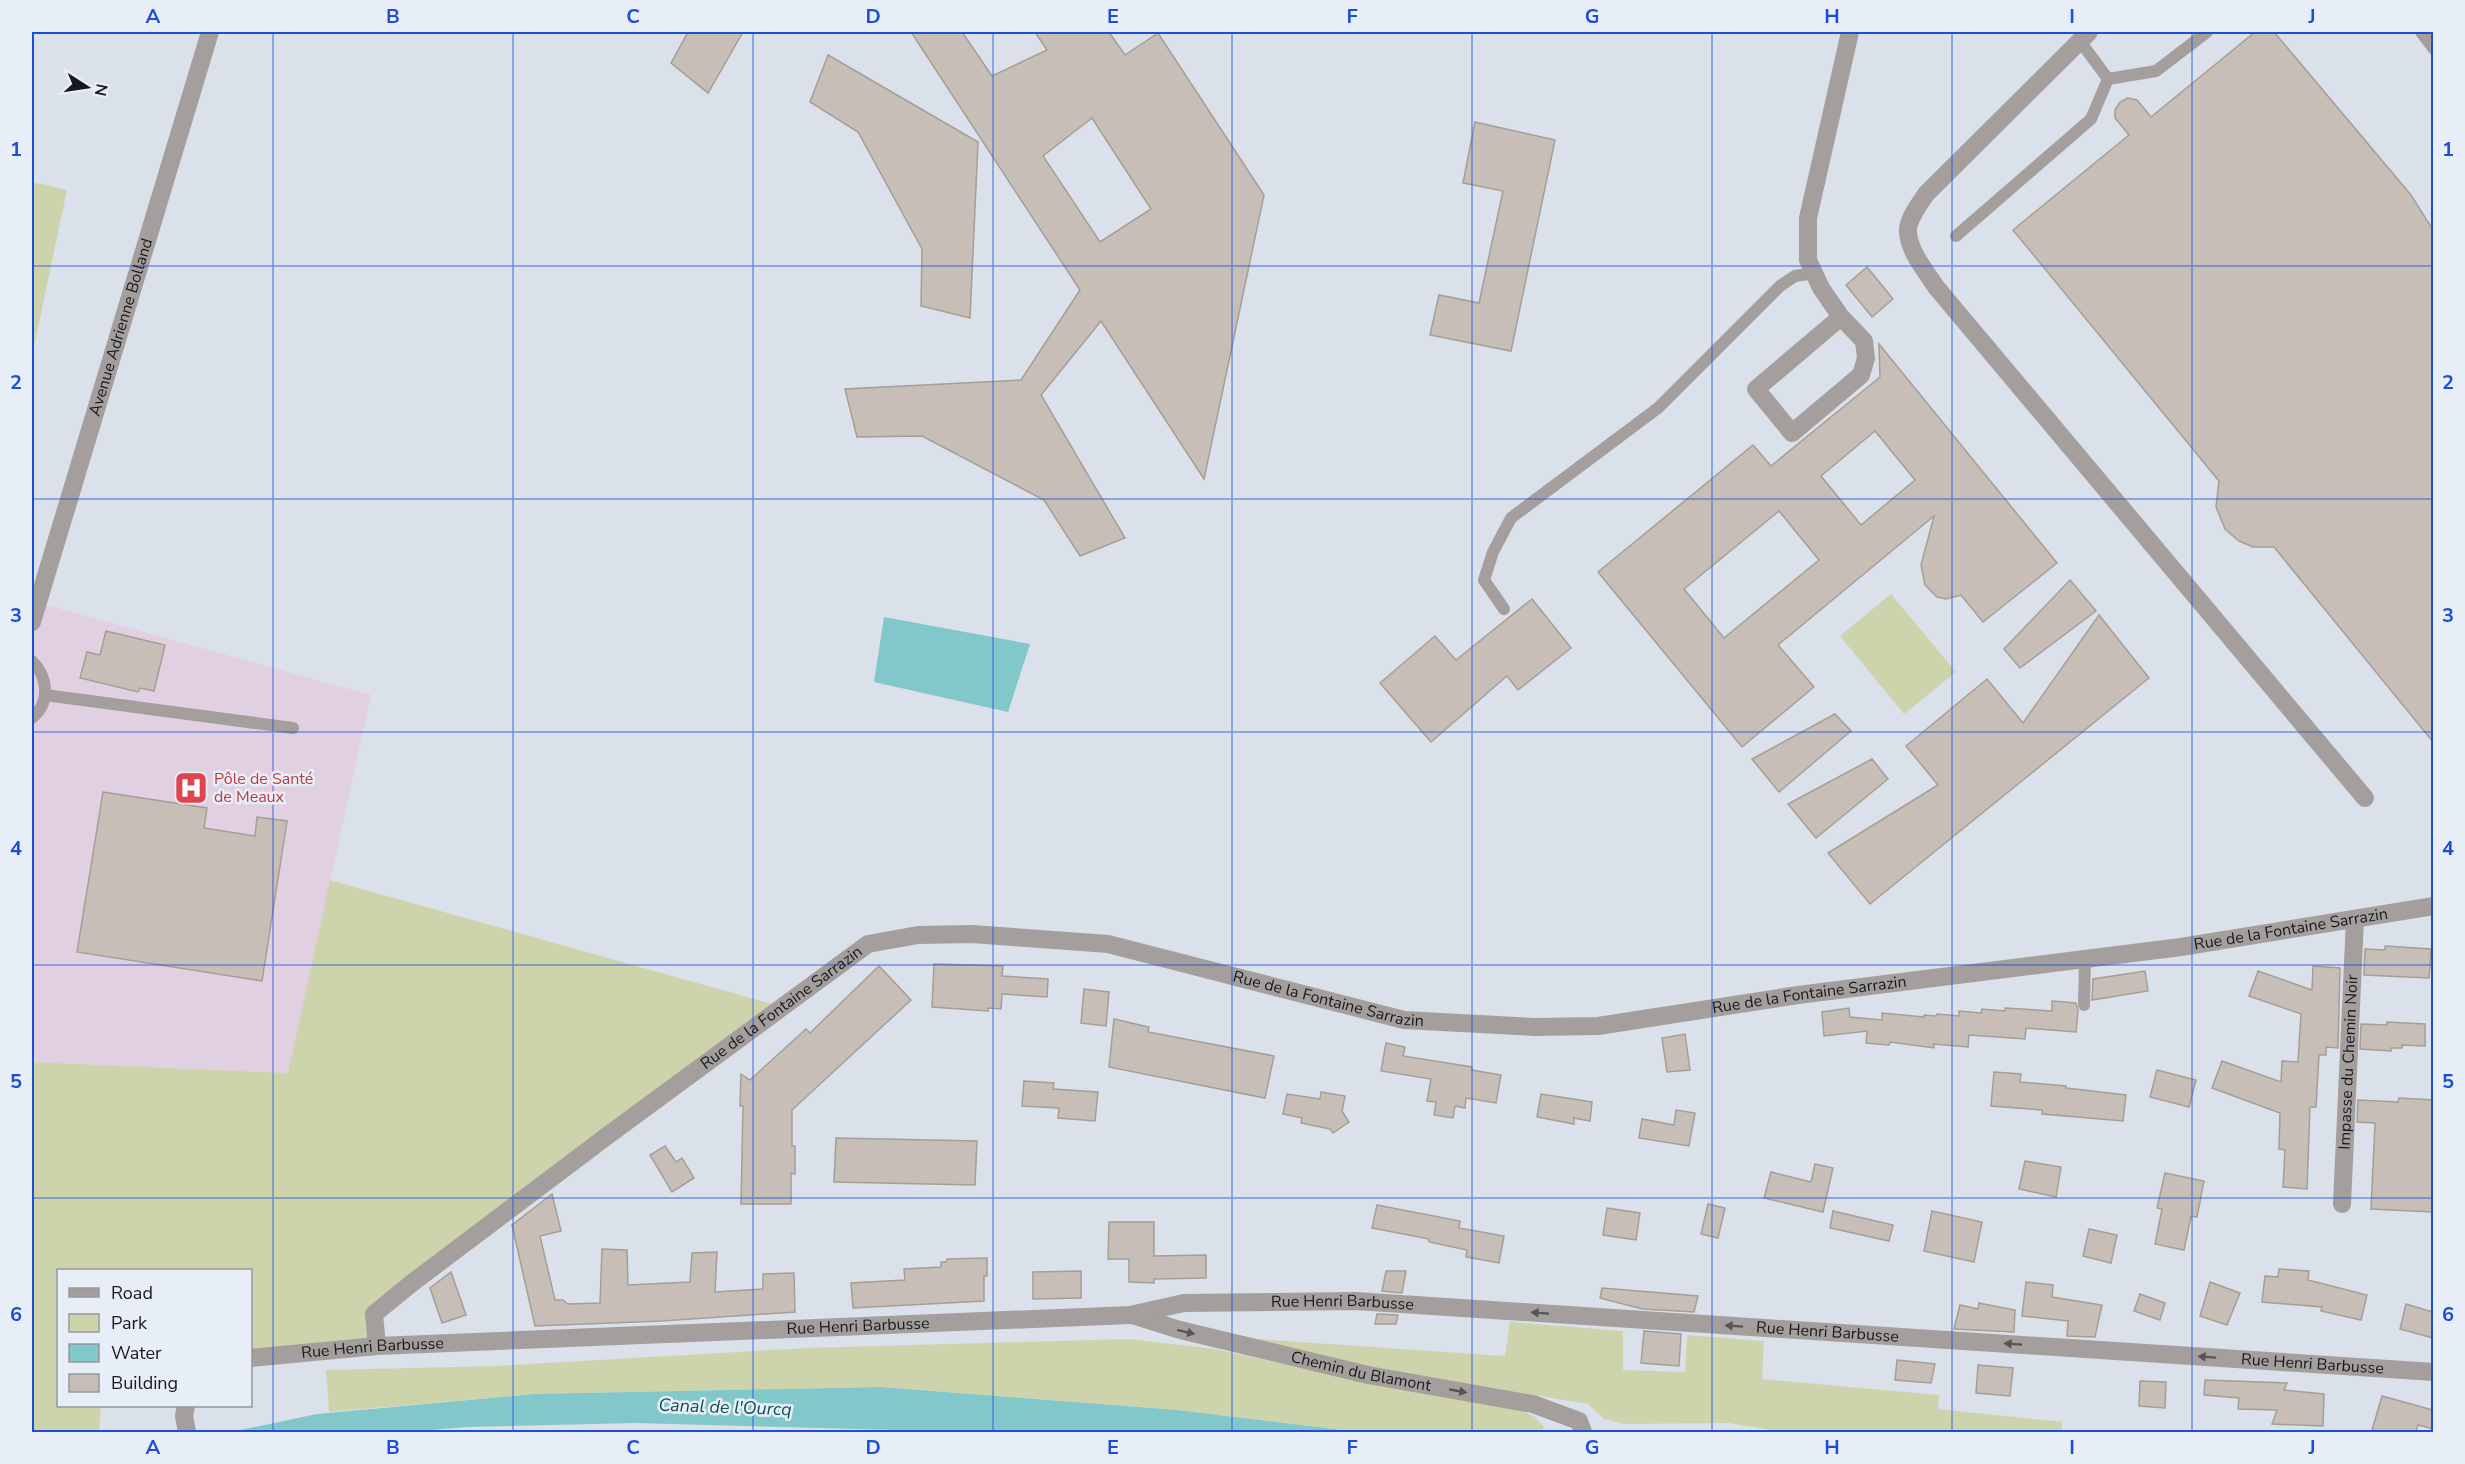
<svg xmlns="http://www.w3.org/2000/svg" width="2465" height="1464" viewBox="0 0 2465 1464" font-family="'Nunito Sans',sans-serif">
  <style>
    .medical { fill: #e1d0e2 }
    .green { fill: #cdd4ac }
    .water { fill: #82c7ca }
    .building { fill: #c7bfb7; stroke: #a59e96; stroke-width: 1.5; fill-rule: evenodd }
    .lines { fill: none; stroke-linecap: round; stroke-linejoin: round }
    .lane { stroke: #a49f9d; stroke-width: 12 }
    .street { stroke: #a49f9d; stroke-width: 18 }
    .oneway { fill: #565556 }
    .grid { fill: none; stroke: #1d4ed8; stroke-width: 1.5; stroke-opacity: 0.55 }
    .labels { text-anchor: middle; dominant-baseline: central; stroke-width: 5; stroke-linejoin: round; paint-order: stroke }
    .street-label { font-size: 16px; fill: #17191c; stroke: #e8eef7 }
    .health-label { font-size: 16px; fill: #be3a42; stroke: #e8eef7; text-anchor: start }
    .water-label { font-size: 18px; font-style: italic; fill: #114f52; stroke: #e8eef7 }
    .neatline { fill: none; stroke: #1d4ed8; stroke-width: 2 }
    .grid-label { font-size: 20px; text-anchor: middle; font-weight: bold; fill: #1d4ed8 }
  </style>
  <rect width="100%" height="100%" fill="#dbe1ea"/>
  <!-- medical -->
  <path class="medical" d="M32,601L371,695L288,1073L32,1062Z"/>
  <!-- green -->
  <g class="green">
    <path d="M32,182L67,190L32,356Z"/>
    <path d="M1891,594L1956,672L1904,714L1840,636Z"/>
    <path d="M330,880L783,1007L374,1314L377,1346L251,1358L250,1270H58V1406H101L99,1432H32V1062L288,1073Z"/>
    <path d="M1510,1322L1623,1331V1370L1685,1372L1687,1335L1764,1341L1762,1379L1939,1395L1938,1409L2062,1422V1432H1784L1728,1423L1624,1424L1604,1419L1588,1404L1380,1369L1241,1338L1505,1356Z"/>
    <path d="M1129,1339L1215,1349L1389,1387L1520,1410L1534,1416L1544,1427L1542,1432H1359L1177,1410L881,1387L535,1394L329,1412L326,1370L497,1366L807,1348Z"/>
  </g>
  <!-- water -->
  <g class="water">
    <path d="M884,617L1030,644L1008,712L874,682Z"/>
    <path d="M881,1387L1177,1410L1359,1432H969L636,1423L467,1427L406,1432H231L317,1414L535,1394Z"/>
  </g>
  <!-- building -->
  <g class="building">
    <path d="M688,32H743L708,93L671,63Z"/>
    <path d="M911,32H962L992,76L1047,50L1035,32H1109L1125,55L1158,33L1264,195L1204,479L1101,321L1041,395L1125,538L1080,556L1044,500L922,436L857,437L845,389L1021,380L1080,290ZM1092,118L1151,209L1100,242L1043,156Z"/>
    <path d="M2255,32H2274L2411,195L2433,230V742L2274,547H2253L2239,541L2225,529L2216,507L2219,481L2013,230L2129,135L2115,118V110L2120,102L2128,98L2137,100L2151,117Z"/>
    <path d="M828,55L978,142L970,318L921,306L922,249L858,132L810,102Z"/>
    <path d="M1475,122L1555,140L1511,351L1430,335L1439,295L1479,303L1503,191L1463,183Z"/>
    <path d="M1867,267L1893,299L1872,317L1846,285Z"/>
    <path d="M1879,344L2057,563L1983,622L1961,595L1946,599L1937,597L1925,585L1921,565L1934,516L1778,645L1814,687L1742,747L1598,572L1753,445L1771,466L1880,377ZM1875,431L1915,480L1861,525L1821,476ZM1779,511L1819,560L1724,638L1684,589Z"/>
    <path d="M2070,580L2096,611L2020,668L2004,649Z"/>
    <path d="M1532,599L1571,648L1518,690L1507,676L1431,742L1380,683L1435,636L1456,660Z"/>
    <path d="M2099,615L2149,678L1870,904L1828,853L1938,785L1906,746L1987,679L2023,723Z"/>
    <path d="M106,631L165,645L154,691L140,688L138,692L80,678L87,652L100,655Z"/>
    <path d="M1835,714L1851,731L1779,792L1752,759Z"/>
    <path d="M1872,759L1888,779L1816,838L1788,804Z"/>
    <path d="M103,792L207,808L204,828L255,836L257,817L287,821L262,981L77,952Z"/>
    <path d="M2385,946L2431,949L2429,978L2364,975L2365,949L2385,950Z"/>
    <path d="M934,964L1003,966L1002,976L1048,979L1047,997L1002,994L1001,1009L988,1008V1011L932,1007Z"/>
    <path d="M879,966L911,1000L792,1110V1146H795V1174L791,1173V1204H741L743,1106H740L741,1074L750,1080L806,1029L810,1033Z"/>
    <path d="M2313,966L2340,968L2338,1048L2326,1047V1055H2319L2316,1107H2310L2307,1189L2283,1187L2285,1150L2279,1149L2280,1113L2212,1088L2222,1061L2281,1082L2282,1061L2298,1062L2301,1014L2249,996L2258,971L2312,990Z"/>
    <path d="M2145,971L2148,991L2092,1000L2093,979Z"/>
    <path d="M1084,989L1109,992L1106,1026L1081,1023Z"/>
    <path d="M2052,1001L2076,1003L2078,1010L2076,1032L2026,1028L2025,1039L1969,1035L1968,1047L1934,1044V1048L1890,1042L1889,1045L1866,1043L1867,1031L1824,1036L1822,1012L1849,1008L1850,1017L1882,1020V1013L1924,1017V1015L1936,1016L1937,1014L1959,1016V1011L1981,1013L1982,1009L2005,1011V1008L2052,1011Z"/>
    <path d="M1114,1019L1149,1027L1148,1032L1274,1056L1265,1098L1109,1067Z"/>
    <path d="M2387,1022L2425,1024V1046L2402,1045V1048H2391V1051L2360,1049L2361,1024L2387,1025Z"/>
    <path d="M1685,1034L1690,1070L1667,1072L1662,1038Z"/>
    <path d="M1386,1043L1405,1047L1403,1056L1472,1067V1070L1501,1075L1496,1103L1466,1098L1465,1108L1455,1106L1453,1118L1434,1115L1436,1102L1427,1101L1431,1079L1381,1071Z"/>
    <path d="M2157,1070L2196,1080L2189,1107L2150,1097Z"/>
    <path d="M1994,1072L2021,1074L2020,1082L2066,1086V1088L2126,1095L2123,1121L2042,1114V1110L1991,1106Z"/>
    <path d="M1024,1081L1054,1083L1053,1089L1098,1092L1095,1121L1058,1118L1059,1108L1022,1106Z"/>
    <path d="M1321,1092L1345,1096L1342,1111L1349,1122L1333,1133L1330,1129L1301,1123L1302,1118L1283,1114L1287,1094L1320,1099Z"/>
    <path d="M1541,1094L1592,1102L1590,1121L1574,1118V1124L1537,1117Z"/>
    <path d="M2399,1098L2433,1100V1212L2371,1209L2375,1123L2357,1122L2358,1100L2398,1102Z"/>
    <path d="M1676,1110L1695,1113L1689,1146L1639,1138L1642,1119L1674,1125Z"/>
    <path d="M836,1138L977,1141L975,1185L834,1182Z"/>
    <path d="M665,1146L676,1162L682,1158L694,1178L672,1192L650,1155Z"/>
    <path d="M2025,1161L2061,1167L2056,1197L2019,1189Z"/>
    <path d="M1815,1164L1833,1168L1823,1212L1764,1198L1771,1172L1811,1182Z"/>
    <path d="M2165,1173L2204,1181L2197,1217L2191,1216L2184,1250L2155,1244L2162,1209L2157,1208Z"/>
    <path d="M552,1194L561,1231L540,1236L555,1300H563L568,1304L600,1303L602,1249L627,1250L628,1285L690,1282L692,1253L717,1252L715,1292L763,1289V1274L794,1273L795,1312L662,1321L535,1326L512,1225Z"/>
    <path d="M1708,1204L1725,1208L1718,1238L1701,1234Z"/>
    <path d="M1377,1205L1460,1221L1459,1228L1504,1236L1499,1263L1466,1257L1467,1250L1429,1242V1239L1372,1228Z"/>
    <path d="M1607,1208L1640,1213L1636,1240L1603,1235Z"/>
    <path d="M1833,1211L1893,1225L1889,1241L1830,1228Z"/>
    <path d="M1932,1211L1982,1222L1974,1262L1924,1251Z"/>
    <path d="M1109,1222H1154V1256L1206,1255V1278L1154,1279V1283L1129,1282V1259H1108Z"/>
    <path d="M2089,1229L2117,1235L2111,1263L2083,1256Z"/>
    <path d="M987,1258V1276H984V1301L853,1308L851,1283L905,1280L904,1269L941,1267V1262H946L947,1259Z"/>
    <path d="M2279,1269L2309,1271L2308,1280L2367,1295L2361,1320L2321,1311L2322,1307L2262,1302L2265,1276L2278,1277Z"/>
    <path d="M1081,1271V1298L1033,1299V1272Z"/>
    <path d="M1386,1271H1406L1402,1293L1382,1291Z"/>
    <path d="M451,1272L466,1315L442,1323L430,1288Z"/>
    <path d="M2026,1282L2053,1285L2052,1297L2102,1305L2095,1337L2067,1336L2068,1321L2022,1316Z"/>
    <path d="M2210,1282L2240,1293L2227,1325L2200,1316Z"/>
    <path d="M1602,1288L1698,1296L1694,1312L1642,1309L1600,1298Z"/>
    <path d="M2140,1294L2165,1303L2160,1320L2134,1311Z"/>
    <path d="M1979,1303L2015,1310L2014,1332L1954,1329L1960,1305L1978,1309Z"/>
    <path d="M2406,1304L2433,1312V1338L2400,1329Z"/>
    <path d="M1377,1314L1398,1315L1396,1324H1375Z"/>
    <path d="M1644,1331L1681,1334L1679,1366L1641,1363Z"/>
    <path d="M1897,1360L1935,1364L1931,1383L1895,1380Z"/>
    <path d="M1978,1365L2013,1368L2010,1396L1976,1393Z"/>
    <path d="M2205,1380L2287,1383L2284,1390L2324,1394L2323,1426L2272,1424L2277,1410L2238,1409L2239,1398L2204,1395Z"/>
    <path d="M2140,1381L2166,1382L2165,1408L2139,1406Z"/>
    <path d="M2382,1396L2433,1410V1429L2418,1425L2416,1432H2383L2372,1430Z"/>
  </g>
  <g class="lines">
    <!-- lane -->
    <g class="lane">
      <path d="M2421,32L2434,49"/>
      <path d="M2080,41L2108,79L2156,71L2207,32"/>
      <path d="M1956,236L2091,119L2108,79"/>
      <path d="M1504,609L1484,580L1493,552L1511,518L1658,408L1780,286L1795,276L1814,273"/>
      <path d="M32,661C48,677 51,702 32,718"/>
      <path d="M45,695L293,728"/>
      <path d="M2084,1005L2085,960"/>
    </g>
    <!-- street -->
    <g class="street">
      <path d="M2089,32L1926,194C1919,205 1907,220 1908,232C1909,252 1926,271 1936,287L2365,798"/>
      <path d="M1841,317L1756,389L1792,433L1861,375L1866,358L1864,341L1841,317L1821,288L1808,260V218L1850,32"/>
      <path id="s1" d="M32,622L210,32"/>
      <path id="s2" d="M2342,1204L2355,919"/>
      <path id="s3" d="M1132,1315L1180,1330L1368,1375L1533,1404L1579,1421L1583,1432"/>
      <path id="s4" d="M377,1346L374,1314L412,1283L607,1136L868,944L918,935L972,934L1108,944L1404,1020L1535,1027L1598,1026L1798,995L2181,947L2434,906"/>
      <path id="s5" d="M250,1358L377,1346L1130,1315L1184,1303L1356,1301L2434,1372"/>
      <path d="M186,1406L184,1416L187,1432"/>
    </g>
  </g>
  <!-- one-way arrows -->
  <defs><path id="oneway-solid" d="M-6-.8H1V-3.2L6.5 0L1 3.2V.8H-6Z" transform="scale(1.5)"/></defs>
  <g class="oneway">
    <use href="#oneway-solid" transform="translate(1540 1313) rotate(-176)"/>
    <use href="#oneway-solid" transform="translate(1734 1326) rotate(-176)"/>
    <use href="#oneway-solid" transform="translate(1186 1332) rotate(14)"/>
    <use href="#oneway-solid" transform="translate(2013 1344) rotate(-176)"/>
    <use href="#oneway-solid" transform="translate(2207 1357) rotate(-176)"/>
    <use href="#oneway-solid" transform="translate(1458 1391) rotate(10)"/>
  </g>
  <!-- grid -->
  <path class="grid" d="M273,32V1432M513,32V1432M753,32V1432M993,32V1432M1232,32V1432M1472,32V1432M1712,32V1432M1952,32V1432M2192,32V1432M32,266H2434M32,499H2434M32,732H2434M32,965H2434M32,1198H2434"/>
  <!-- icons -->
  <defs>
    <symbol id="hospital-square" viewBox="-11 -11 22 22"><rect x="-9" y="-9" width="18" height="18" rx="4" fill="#e0444e" stroke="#e8eef7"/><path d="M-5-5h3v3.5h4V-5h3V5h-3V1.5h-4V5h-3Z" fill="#fff"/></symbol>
  </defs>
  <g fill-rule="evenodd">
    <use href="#hospital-square" x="172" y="769" width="38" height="38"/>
  </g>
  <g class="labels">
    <!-- street labels -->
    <g class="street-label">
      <text stroke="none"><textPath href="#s1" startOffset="308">Avenue Adrienne Bolland</textPath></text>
      <text stroke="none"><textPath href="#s4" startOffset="2090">Rue de la Fontaine Sarrazin</textPath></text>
      <text stroke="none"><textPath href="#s4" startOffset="1604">Rue de la Fontaine Sarrazin</textPath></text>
      <text stroke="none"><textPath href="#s4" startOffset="1118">Rue de la Fontaine Sarrazin</textPath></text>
      <text stroke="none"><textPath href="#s4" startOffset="542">Rue de la Fontaine Sarrazin</textPath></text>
      <text stroke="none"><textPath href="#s2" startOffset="142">Impasse du Chemin Noir</textPath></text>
      <text stroke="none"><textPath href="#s5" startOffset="1095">Rue Henri Barbusse</textPath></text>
      <text stroke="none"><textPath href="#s5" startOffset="609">Rue Henri Barbusse</textPath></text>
      <text stroke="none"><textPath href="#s5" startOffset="1581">Rue Henri Barbusse</textPath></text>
      <text stroke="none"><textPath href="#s5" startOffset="123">Rue Henri Barbusse</textPath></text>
      <text stroke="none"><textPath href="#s5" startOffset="2067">Rue Henri Barbusse</textPath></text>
      <text stroke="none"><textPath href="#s3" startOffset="236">Chemin du Blamont</textPath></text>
    </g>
    <!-- health labels -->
    <g class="health-label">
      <text x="214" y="779">Pôle de Santé<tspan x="214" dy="18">de Meaux</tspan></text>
    </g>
    <!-- water labels -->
    <g class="water-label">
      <text transform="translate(725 1407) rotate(2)">Canal de l'Ourcq</text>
    </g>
  </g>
  <!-- border -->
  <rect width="2465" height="1464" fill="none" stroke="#e8eef7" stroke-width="66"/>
  <!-- legend -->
  <rect x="57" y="1269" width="195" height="138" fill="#e8eef7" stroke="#94999f" stroke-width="1.5"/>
  <rect x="69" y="1288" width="30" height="9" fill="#a49f9d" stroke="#94999f" stroke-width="1.5"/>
  <text x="111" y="1299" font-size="18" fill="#17191c">Road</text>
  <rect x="69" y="1314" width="30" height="18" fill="#cdd4ac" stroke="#94999f" stroke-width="1.5"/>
  <text x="111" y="1329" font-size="18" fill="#17191c">Park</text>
  <rect x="69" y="1344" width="30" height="18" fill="#82c7ca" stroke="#94999f" stroke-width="1.5"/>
  <text x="111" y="1359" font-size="18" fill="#17191c">Water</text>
  <rect x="69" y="1374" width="30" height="18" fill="#c7bfb7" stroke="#94999f" stroke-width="1.5"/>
  <text x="111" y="1389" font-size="18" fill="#17191c">Building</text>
  <!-- north arrow -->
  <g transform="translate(87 87) rotate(102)" stroke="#e8eef7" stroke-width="4.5" paint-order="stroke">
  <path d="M0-4.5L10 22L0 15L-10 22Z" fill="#17191c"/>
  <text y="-9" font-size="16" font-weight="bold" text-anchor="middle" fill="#17191c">N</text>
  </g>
  <rect x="33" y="33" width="2399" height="1398" class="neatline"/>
  <g class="grid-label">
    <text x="153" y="23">A</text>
    <text x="393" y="23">B</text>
    <text x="633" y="23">C</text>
    <text x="873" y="23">D</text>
    <text x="1113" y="23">E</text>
    <text x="1352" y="23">F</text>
    <text x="1592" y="23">G</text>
    <text x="1832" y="23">H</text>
    <text x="2072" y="23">I</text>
    <text x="2312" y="23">J</text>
    <text x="16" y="156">1</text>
    <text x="2448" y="156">1</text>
    <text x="16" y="389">2</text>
    <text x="2448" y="389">2</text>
    <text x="16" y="622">3</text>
    <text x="2448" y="622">3</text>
    <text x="16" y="855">4</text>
    <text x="2448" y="855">4</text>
    <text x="16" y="1088">5</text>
    <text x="2448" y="1088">5</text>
    <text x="16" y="1321">6</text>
    <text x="2448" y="1321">6</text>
    <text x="153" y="1454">A</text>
    <text x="393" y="1454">B</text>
    <text x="633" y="1454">C</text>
    <text x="873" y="1454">D</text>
    <text x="1113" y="1454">E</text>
    <text x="1352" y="1454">F</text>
    <text x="1592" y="1454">G</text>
    <text x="1832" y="1454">H</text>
    <text x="2072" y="1454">I</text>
    <text x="2312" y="1454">J</text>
  </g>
</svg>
